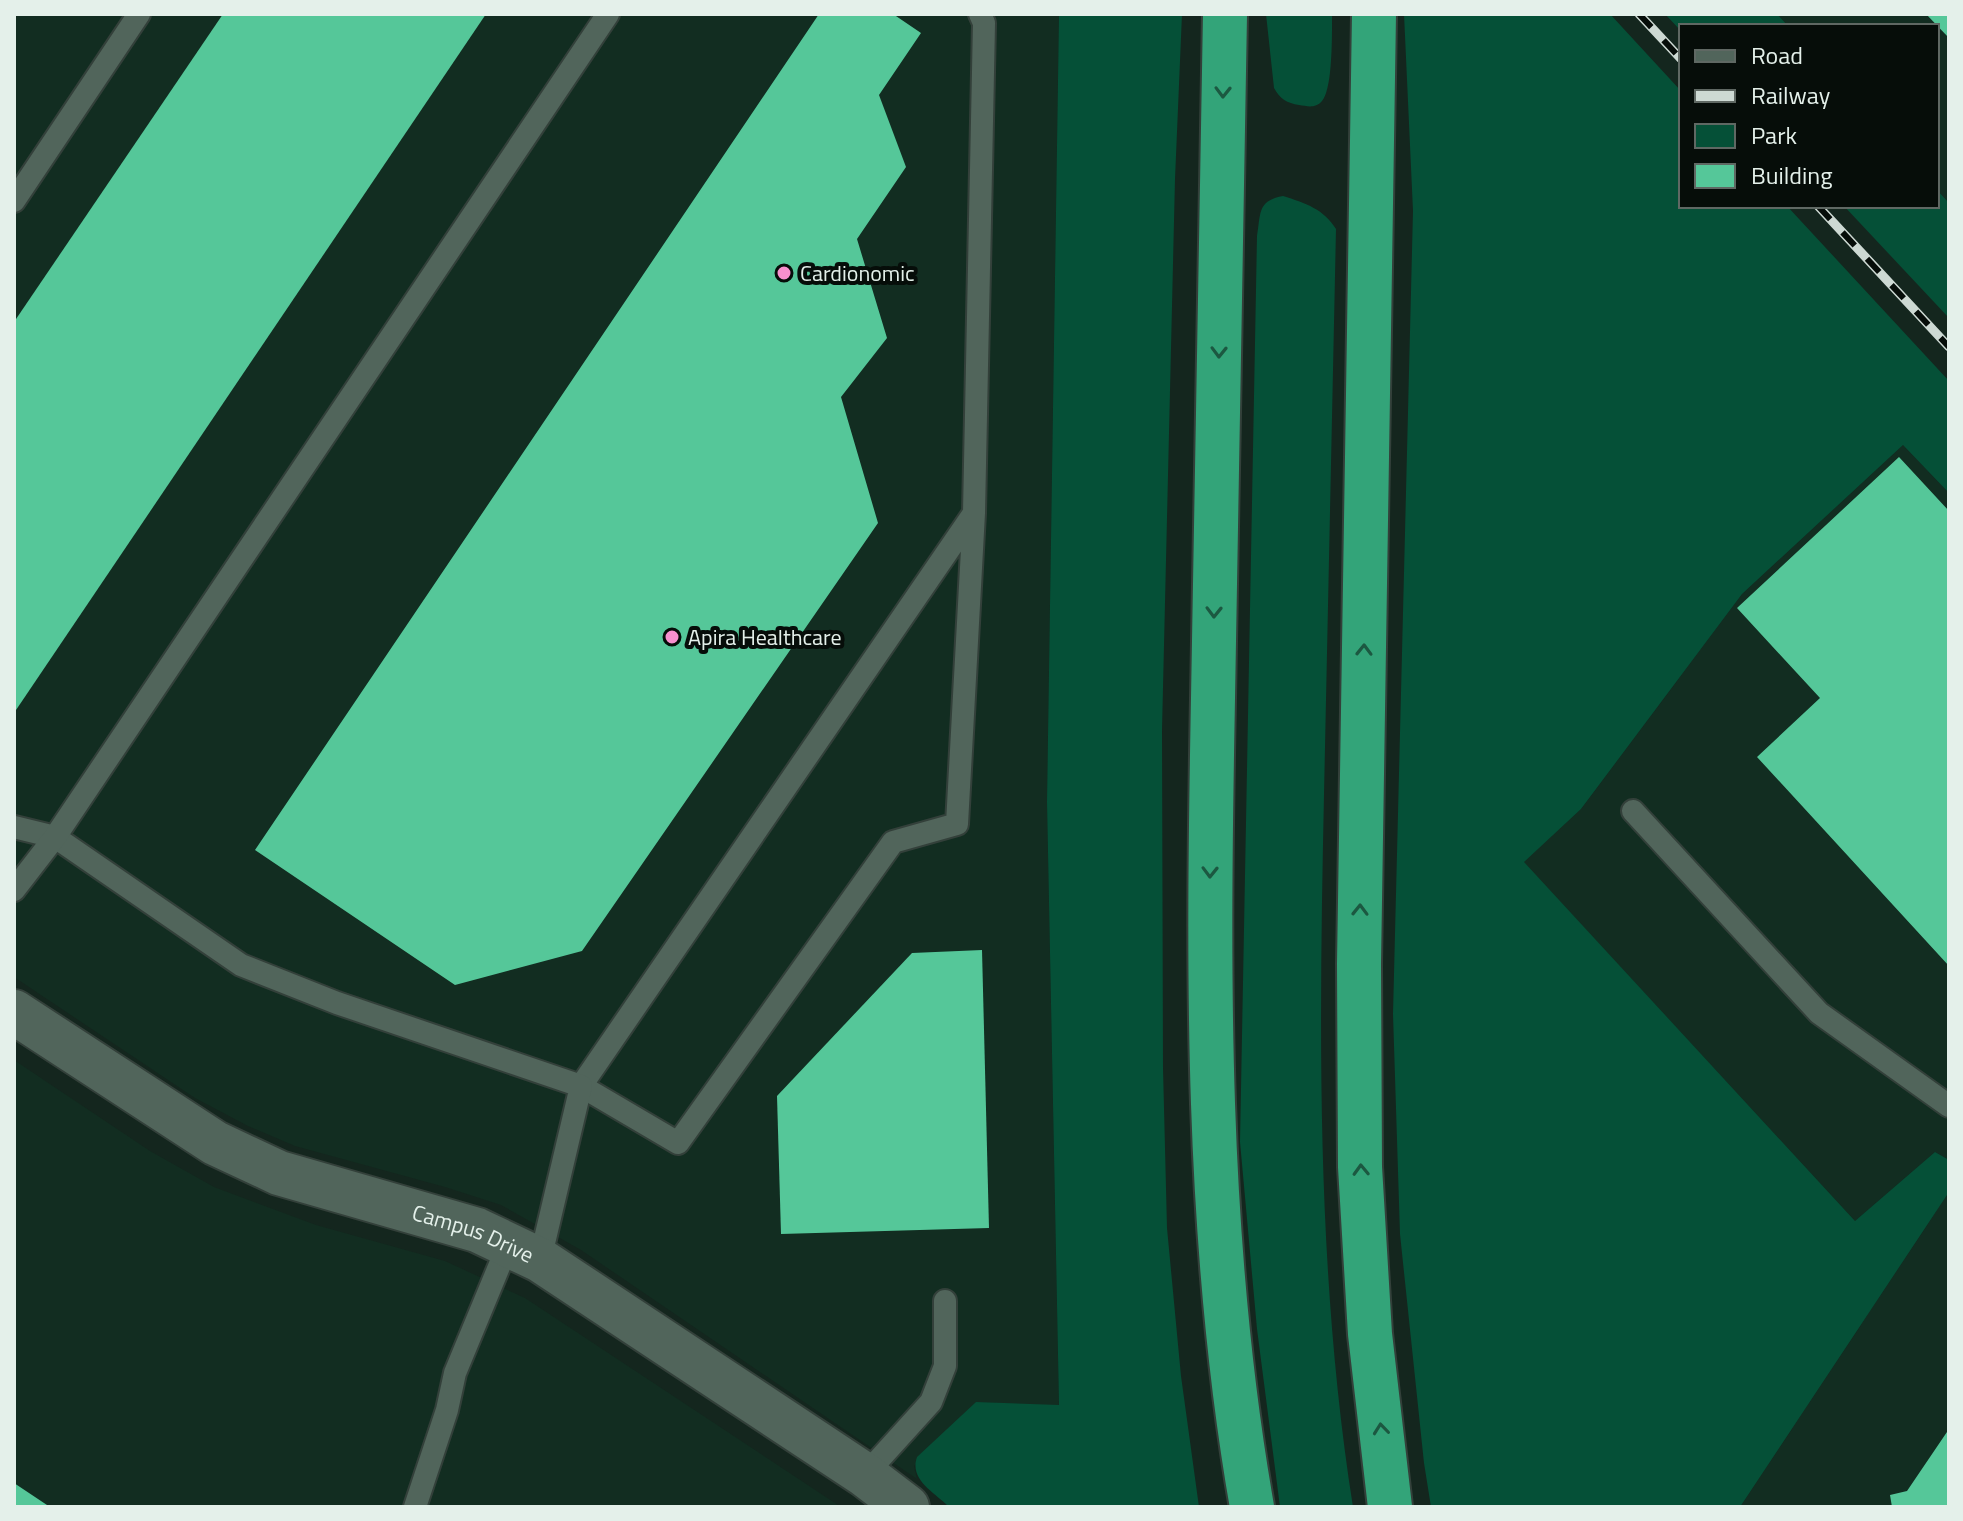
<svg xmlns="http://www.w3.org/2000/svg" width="1963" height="1521" viewBox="0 0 1963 1521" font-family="'Titillium Web',sans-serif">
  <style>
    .built { fill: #122d21 }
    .green { fill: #055037 }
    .building { fill: #55c799 }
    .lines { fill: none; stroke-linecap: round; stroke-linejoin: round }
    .lane-casing { stroke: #33403a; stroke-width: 26 }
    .secondary-casing { stroke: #33403a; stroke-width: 48 }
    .highway-casing { stroke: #33403a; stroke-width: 48 }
    .lane { stroke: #51655b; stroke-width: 22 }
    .secondary { stroke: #51655b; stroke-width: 44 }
    .highway { stroke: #33a479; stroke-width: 44 }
    .rail-casing { stroke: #cdd9d3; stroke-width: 9 }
    .rail { stroke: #060d09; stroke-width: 6; stroke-dasharray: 18; stroke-linecap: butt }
    .oneway { stroke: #1c5841 }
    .poi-dot { fill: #f790ce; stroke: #060d09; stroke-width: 3 }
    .labels { text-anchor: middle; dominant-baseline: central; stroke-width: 8; stroke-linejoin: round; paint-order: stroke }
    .poi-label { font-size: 22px; fill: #e4f0ea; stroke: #060d09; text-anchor: start }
    .street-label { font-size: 22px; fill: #e4f0ea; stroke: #060d09 }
  </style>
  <rect width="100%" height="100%" fill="#14261e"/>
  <!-- built -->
  <g class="built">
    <path d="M18,14H1059L1047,802L1059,1406L976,1402L914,1466L917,1479L581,1250L501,1205L445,1187L295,1146L248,1126L195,1098L14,977V20Z"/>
    <path d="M1777,14H1949V203L1937,190V26H1788Z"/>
    <path d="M1903,445L1949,493V1160L1935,1152L1855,1221L1523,862L1581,809L1742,594Z"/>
    <path d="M14,1060L150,1151L214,1187L316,1225L445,1261L525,1298L841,1507H14Z"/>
    <path d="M1949,1192V1507H1740Z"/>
  </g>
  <!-- green -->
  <g class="green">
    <path d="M1059,14H1182L1175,179L1162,730L1163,1068L1167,1228L1181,1376L1199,1507H949C934,1492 909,1480 917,1457L976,1402L1059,1405L1047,802Z"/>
    <path d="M1266,14H1332C1332,32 1333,89 1322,101C1315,109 1307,106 1299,105C1287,103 1280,99 1274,88Z"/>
    <path d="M1404,14H1610L1681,91V206H1787L1949,381V493L1903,445L1742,594L1581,809L1524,862L1855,1221L1935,1152L1949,1160V1192L1740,1507H1431L1424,1463L1400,1234L1393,1014L1413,211Z"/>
    <path d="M1665,14H1777L1788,26H1681V31Z"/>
    <path d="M1937,190L1949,203V318L1844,206H1937Z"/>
    <path d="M1283,196C1305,203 1324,209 1336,229C1332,418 1328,606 1324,795C1319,1032 1316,1272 1353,1507H1280L1257,1329L1240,1142L1257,236C1261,213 1257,201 1283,196Z"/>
  </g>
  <!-- building -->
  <g class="building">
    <path d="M223,14H486L14,713V322Z"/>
    <path d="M819,14H893L921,33L879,95L906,167L857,239L887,338L841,397L878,523L582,951L455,985L255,850Z"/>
    <path d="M1926,14H1949V38Z"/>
    <path d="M1899,457L1949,511V966L1757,757L1820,698L1737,608Z"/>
    <path d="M982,950L989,1228L781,1234L777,1096L912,953Z"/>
    <path d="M1949,1429V1507H1892L1890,1495L1907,1491Z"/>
    <path d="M14,1483L50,1507H14Z"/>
  </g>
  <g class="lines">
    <defs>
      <g id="lane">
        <path d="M14,201L139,14"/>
        <path d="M974,513L581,1086L678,1143L893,842L957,824L974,513L984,23L980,14"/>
        <path d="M1633,811L1819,1013L1949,1106"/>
        <path d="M14,827L55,837L241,965L337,1003L581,1086L540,1260"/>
        <path d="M14,890L55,837L608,14"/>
        <path d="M865,1475L931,1402L945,1366V1301"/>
        <path d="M415,1507L447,1410L455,1373L508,1245"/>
      </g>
      <g id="secondary">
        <path id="s1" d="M14,1012L215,1143L279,1173L477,1230L540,1260L865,1475L907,1507"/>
      </g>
      <g id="highway">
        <path d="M1225,14C1221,242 1217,470 1213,698C1208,968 1205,1240 1252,1507"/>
        <path d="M1374,14L1359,964L1360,1167L1370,1334L1390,1507"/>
      </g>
    </defs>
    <!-- lane casing -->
    <use href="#lane" class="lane-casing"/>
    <!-- secondary casing -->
    <use href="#secondary" class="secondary-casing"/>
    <!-- highway casing -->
    <use href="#highway" class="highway-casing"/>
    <!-- lane -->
    <use href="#lane" class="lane"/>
    <!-- secondary -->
    <use href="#secondary" class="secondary"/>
    <!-- highway -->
    <use href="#highway" class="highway"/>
    <defs>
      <g id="rail">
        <path d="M1639,14L1681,59"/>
        <path d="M1818,206L1949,347"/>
      </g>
    </defs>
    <!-- rail casing -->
    <use href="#rail" class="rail-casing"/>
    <!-- rail -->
    <use href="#rail" class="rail"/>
  </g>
  <!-- one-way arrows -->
  <defs><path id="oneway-chevron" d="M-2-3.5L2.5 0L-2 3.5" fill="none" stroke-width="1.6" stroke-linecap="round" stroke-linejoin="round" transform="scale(2)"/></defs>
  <g class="oneway">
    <use href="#oneway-chevron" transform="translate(1223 92) rotate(91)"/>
    <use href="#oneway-chevron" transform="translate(1219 352) rotate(91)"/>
    <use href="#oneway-chevron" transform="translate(1214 612) rotate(91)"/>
    <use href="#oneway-chevron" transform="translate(1364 650) rotate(-89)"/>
    <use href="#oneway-chevron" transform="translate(1210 872) rotate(91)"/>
    <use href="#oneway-chevron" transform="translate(1360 910) rotate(-89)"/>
    <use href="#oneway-chevron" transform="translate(1361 1170) rotate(-92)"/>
    <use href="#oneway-chevron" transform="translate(1381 1429) rotate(-96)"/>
  </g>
  <!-- markers -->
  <g class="poi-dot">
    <circle cx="784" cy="273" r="8"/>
    <circle cx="672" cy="637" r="8"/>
  </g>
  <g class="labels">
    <!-- poi labels -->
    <g class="poi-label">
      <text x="800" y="273">Cardionomic</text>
      <text x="688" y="637">Apira Healthcare</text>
    </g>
    <!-- street labels -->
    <g class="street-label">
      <text stroke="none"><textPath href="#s1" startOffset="514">Campus Drive</textPath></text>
    </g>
  </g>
  <!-- border -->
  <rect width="1963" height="1521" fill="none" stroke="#e4f0ea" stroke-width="32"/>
  <!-- legend -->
  <rect x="1679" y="24" width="260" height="184" fill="#060d09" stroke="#5f6863" stroke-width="2"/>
  <rect x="1695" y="50" width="40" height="12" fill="#51655b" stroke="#5f6863" stroke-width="2"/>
  <text x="1751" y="64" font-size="24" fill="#e4f0ea">Road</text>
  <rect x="1695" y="90" width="40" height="12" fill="#cdd9d3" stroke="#5f6863" stroke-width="2"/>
  <text x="1751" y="104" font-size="24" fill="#e4f0ea">Railway</text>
  <rect x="1695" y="124" width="40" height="24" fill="#055037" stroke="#5f6863" stroke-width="2"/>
  <text x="1751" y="144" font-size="24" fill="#e4f0ea">Park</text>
  <rect x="1695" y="164" width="40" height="24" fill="#55c799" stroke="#5f6863" stroke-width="2"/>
  <text x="1751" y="184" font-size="24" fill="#e4f0ea">Building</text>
</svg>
